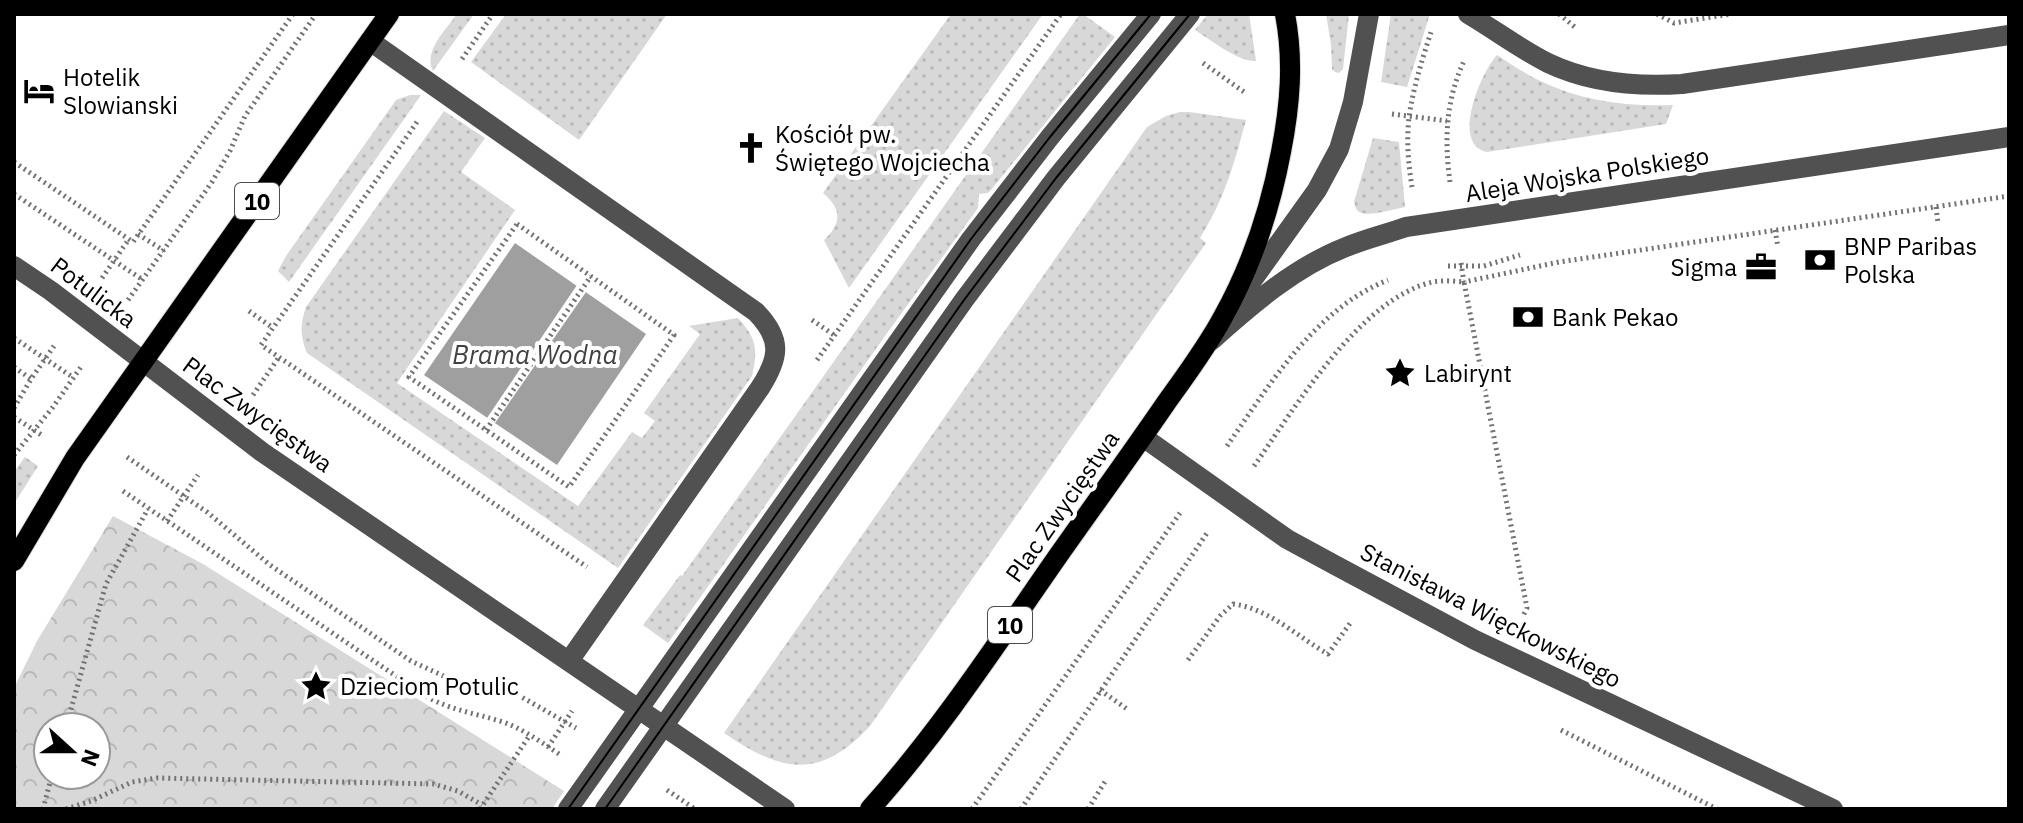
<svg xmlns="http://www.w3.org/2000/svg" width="2023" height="823" viewBox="0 0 2023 823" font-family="'IBM Plex Sans',sans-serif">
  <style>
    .grass { fill: url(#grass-dots) }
    .park { fill: url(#park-crowns); fill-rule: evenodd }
    .water { fill: #9f9f9f }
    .pier { fill: #fff }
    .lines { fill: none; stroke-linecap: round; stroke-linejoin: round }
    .major-casing { stroke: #dbdbdb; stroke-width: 22 }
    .path { stroke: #737373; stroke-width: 5; stroke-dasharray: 2 4; stroke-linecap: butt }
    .minor { stroke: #515151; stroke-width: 20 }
    .major { stroke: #000; stroke-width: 20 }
    .tram { stroke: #000; stroke-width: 2 }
    .labels { text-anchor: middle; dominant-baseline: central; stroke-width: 8; stroke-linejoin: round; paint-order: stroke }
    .shield { fill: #fff; stroke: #4c4c4c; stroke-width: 2 }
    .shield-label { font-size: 22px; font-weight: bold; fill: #000 }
    .poi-label { font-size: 24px; fill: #000; stroke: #fff; text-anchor: start }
    .street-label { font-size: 24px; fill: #000; stroke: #fff }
    .water-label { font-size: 26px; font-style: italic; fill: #404040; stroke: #fff }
  </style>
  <defs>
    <pattern id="grass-dots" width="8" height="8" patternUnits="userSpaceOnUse" patternTransform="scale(2)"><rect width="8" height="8" fill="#d8d8d8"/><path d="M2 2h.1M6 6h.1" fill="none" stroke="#b8b8b8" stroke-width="1.8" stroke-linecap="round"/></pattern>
    <pattern id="park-crowns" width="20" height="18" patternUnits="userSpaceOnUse" patternTransform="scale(2)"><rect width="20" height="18" fill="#d8d8d8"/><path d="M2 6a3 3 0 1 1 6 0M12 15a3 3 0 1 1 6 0" fill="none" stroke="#b8b8b8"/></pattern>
  </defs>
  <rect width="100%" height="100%" fill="#fff"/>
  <!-- grass -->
  <g class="grass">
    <path d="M457,14H474L433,71C423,51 446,30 457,14Z"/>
    <path d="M506,14H667L579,140L471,62Z"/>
    <path d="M951,14H1043L849,288L824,240C842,223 842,209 823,193Z"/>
    <path d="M1080,14H1083L1115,37L991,190L988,193L979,194L978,208L885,336L668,643L643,625L680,575L682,576Z"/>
    <path d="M1208,14H1249L1256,61C1238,62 1211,40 1195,30Z"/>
    <path d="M1326,14H1349L1343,69L1339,73L1335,72L1332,69L1331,45Z"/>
    <path d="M1391,14H1430L1407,87L1381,82Z"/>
    <path d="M1497,55C1511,64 1525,74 1540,81C1582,101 1627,107 1673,105L1666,124L1487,152C1450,145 1481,72 1497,55Z"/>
    <path d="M410,95H421L289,282L278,271L286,256L396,100Z"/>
    <path d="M444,111L485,138L461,172L515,210L397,383L578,506L632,432L642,438L655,421L644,413L700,334L689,326L738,318C757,339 758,349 752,376L618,568L307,353C300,336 300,324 306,307Z"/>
    <path d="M1180,112H1189L1246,120C1234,164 1225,198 1200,238L1206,243L870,726C819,781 781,772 724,733L1147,127L1166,116Z"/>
    <path d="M1373,138L1399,142L1405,207C1395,209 1371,216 1362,213C1355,211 1356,207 1354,202Z"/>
    <path d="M25,457L38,466L14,504V472Z"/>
  </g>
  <!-- park -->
  <path class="park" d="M113,516L203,564L564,791L552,809H14V688L37,641ZM48,727H96V775H48Z"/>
  <!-- water -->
  <path class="water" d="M515,243L646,334L557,465L424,375Z"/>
  <!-- pier -->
  <path class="pier" d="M577,285L586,292L495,423L487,418Z"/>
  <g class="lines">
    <defs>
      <g id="major">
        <path d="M14,561L75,458L389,14"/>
        <path d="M870,809C940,731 998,642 1058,556C1094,505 1131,454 1166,403C1186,375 1207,347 1223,317C1252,265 1270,210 1281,152C1290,106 1294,61 1285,14"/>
      </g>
    </defs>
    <!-- major casing -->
    <use href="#major" class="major-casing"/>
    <!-- path -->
    <g class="path">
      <path d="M1559,14L1576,28"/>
      <path d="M1657,14L1674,23L1731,14"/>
      <path d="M462,59L493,14"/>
      <path d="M1203,63L1247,94"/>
      <path d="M1392,114L1447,121"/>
      <path d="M417,122L261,345L587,567"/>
      <path d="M14,162L133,242L293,14"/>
      <path d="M1450,182C1444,139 1446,98 1465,59"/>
      <path d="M1412,187C1409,168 1407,149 1408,130C1409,101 1422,60 1431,32"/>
      <path d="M14,194L143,280"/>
      <path d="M1936,207L1938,223"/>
      <path d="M517,224L674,335L569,487L409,377Z"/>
      <path d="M1775,230L1778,247"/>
      <path d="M138,234L164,251"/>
      <path d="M1461,263L1464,282L1559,262L2009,196"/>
      <path d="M1448,266H1484L1520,255"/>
      <path d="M102,278L129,239"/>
      <path d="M128,300L212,182L230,151L245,116L316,14"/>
      <path d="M249,311L273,328"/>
      <path d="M812,320L834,335"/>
      <path d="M14,338L74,378"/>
      <path d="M817,360L1061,14"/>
      <path d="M14,367L31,379"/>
      <path d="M253,395L279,357"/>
      <path d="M14,408L31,379L54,346"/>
      <path d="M14,417L43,436"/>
      <path d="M486,430L591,276"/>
      <path d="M1227,446C1270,384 1315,309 1388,280"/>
      <path d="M14,455L53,407L81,367"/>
      <path d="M127,457L207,512L270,565L411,661L450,679L518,695L576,728"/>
      <path d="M1254,466C1295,408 1360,298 1433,282C1443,280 1454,281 1464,282L1527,608L1523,616"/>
      <path d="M123,491L424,695C449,710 475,713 503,722C523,729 541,742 559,754"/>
      <path d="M167,521L198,475"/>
      <path d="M1188,660L1220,616L1233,604C1268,608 1298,637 1328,654L1351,622"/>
      <path d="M1100,690L1127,709"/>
      <path d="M66,727L106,584L148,509"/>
      <path d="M1561,730L1717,809"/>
      <path d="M548,747L572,711"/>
      <path d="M667,790L695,809"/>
      <path d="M43,809L52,775"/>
      <path d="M66,809L91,801L132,782L157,778L433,784L458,791L482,805"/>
      <path d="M480,809L530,735"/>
      <path d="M972,809L1180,513"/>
      <path d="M1021,809L1207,533"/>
      <path d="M1088,809L1106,780"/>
    </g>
    <!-- minor -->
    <g class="minor">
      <path d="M1468,14C1495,30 1520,49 1548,63C1590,83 1636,87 1682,84L2009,35"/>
      <path d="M370,41L756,312C782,339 780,357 760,388L569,661"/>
      <path d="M14,266L51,291L262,452L785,809"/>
      <path d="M1236,303L1317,190L1339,149L1353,102L1369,14"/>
      <path d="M1212,340C1252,304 1295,267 1346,247C1365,239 1386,234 1406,227L2009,137"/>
      <path d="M1143,437L1287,539L1333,564L1475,640L1833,809"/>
      <path d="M568,809L971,239L1050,137L1151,14"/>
      <path d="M605,809L964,300L1056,178L1190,14"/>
    </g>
    <!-- major -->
    <use href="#major" class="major"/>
    <!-- tram -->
    <g class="tram">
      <path d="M568,809L971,239L1050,137L1151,14"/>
      <path d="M605,809L964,300L1056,178L1190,14"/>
    </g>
  </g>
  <!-- icons -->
  <defs>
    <symbol id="hotel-bare" viewBox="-9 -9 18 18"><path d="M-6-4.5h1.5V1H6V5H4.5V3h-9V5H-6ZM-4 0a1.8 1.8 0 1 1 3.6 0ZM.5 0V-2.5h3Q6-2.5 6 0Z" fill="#000" stroke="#fff" stroke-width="2.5" paint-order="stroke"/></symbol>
    <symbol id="church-bare" viewBox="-9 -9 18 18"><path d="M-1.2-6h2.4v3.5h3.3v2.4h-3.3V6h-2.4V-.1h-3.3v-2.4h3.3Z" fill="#000" stroke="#fff" stroke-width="2.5" paint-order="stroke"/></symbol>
    <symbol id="bank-bare" viewBox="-9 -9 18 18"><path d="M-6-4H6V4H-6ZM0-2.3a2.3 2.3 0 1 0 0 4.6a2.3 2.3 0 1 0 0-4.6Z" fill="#000" stroke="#fff" stroke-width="2.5" paint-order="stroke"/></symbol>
    <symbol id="office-bare" viewBox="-9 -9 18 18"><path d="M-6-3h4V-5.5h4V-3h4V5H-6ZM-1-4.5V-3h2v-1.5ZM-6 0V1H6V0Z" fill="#000" stroke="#fff" stroke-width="2.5" paint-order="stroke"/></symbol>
    <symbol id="sight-bare" viewBox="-9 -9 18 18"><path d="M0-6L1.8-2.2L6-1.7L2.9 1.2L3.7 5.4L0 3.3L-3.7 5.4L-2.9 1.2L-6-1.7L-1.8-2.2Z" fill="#000" stroke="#fff" stroke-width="2.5" paint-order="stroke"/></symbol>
  </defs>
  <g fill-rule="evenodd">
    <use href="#hotel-bare" x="17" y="69" width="44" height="44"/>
    <use href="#church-bare" x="729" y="126" width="44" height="44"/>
    <use href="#bank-bare" x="1798" y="238" width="44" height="44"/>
    <use href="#office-bare" x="1739" y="245" width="44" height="44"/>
    <use href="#bank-bare" x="1506" y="295" width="44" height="44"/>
    <use href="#sight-bare" x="1378" y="351" width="44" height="44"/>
    <use href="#sight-bare" x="294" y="664" width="44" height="44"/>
  </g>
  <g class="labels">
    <!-- shield labels -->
    <g class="shield">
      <rect x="235" y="183" width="44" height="36" rx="6"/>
      <rect x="988" y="607" width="44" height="36" rx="6"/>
    </g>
    <g class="shield-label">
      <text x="257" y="201">10</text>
      <text x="1010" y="625">10</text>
    </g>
    <!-- poi labels -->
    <g class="poi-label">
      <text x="63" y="77">Hotelik<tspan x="63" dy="28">Slowianski</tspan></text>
      <text x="775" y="134">Kościół pw.<tspan x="775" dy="28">Świętego Wojciecha</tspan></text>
      <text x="1844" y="246">BNP Paribas<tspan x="1844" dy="28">Polska</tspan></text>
      <text x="1737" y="267" text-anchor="end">Sigma</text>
      <text x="1552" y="317">Bank Pekao</text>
      <text x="1424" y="373">Labirynt</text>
      <text x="340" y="686">Dzieciom Potulic</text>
    </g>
    <!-- street labels -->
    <g class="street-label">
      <text transform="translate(1587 174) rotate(-9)">Aleja Wojska Polskiego</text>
      <text transform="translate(94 292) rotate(37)">Potulicka</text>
      <text transform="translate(258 414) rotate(36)">Plac Zwycięstwa</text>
      <text transform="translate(1062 506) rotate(-55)">Plac Zwycięstwa</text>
      <text transform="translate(1491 615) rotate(27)">Stanisława Więckowskiego</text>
    </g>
    <!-- water labels -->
    <g class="water-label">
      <text x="535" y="354">Brama Wodna</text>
    </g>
  </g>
  <!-- border -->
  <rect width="2023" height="823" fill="none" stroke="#000000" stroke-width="32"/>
  <!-- north arrow -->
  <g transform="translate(72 751) rotate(111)"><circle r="38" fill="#ffffff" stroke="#999999" stroke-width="2"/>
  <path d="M0-6L14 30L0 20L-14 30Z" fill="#000000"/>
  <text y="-12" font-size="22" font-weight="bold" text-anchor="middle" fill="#000000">N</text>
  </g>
</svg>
